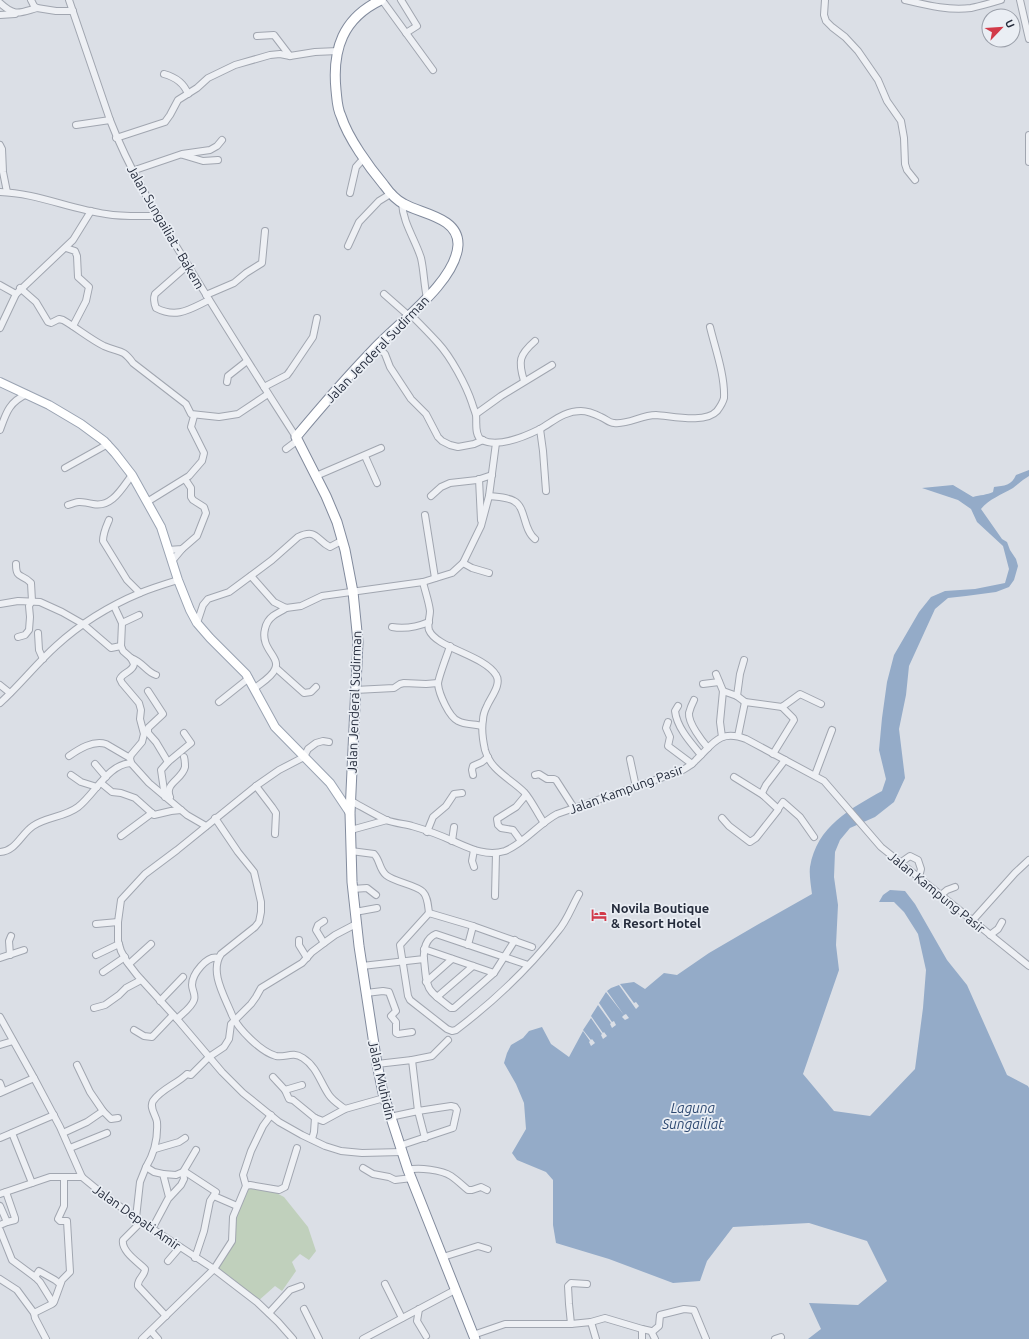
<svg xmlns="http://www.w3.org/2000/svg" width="1029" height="1339" viewBox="0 0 1029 1339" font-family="Ubuntu,sans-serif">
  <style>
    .green { fill: #c0d0bc }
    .water { fill: #94abc8 }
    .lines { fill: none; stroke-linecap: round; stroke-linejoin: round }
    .minor-casing { stroke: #a1a6b0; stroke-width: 8 }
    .major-casing { stroke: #9aa3b2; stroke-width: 10 }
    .highway-casing { stroke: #828b9d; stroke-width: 11 }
    .minor { stroke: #eef0f4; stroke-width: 6 }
    .major { stroke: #fff; stroke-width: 8 }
    .highway { stroke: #fff; stroke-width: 9 }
    .labels { text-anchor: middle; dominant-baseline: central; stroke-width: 3.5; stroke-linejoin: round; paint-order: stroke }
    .street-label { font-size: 13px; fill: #252c3c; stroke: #eaeef4 }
    .poi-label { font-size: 13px; font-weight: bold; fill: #252c3c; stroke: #eaeef4; text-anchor: start }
    .water-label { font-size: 14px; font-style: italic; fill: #2e4971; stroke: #eaeef4 }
  </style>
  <rect width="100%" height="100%" fill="#dbdfe6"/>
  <!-- green -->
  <path class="green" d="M245,1187L267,1188L284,1197L308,1227L316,1251L309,1260L300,1254L292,1262L296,1271L282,1291L275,1286L257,1302L215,1271L231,1242L233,1217Z"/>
  <!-- water -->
  <path class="water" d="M1029,470V476L1026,478C1021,481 1017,485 1013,488C1001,495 989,499 981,509L1002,539L1007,542L1010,550L1016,559L1018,566L1014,580L1009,587L996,592L966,596L948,598L935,609L909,666L906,695L899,729L905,778L894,802L875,817L850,828L840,840L835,852L834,877L838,905L836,945L839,970L803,1074L834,1111L870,1116L915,1069L923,1008L926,970L918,934L904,912L894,902H879L883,895L890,890L905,891L915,904L947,960L967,985L1007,1075L1028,1086L1029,1088V1339H808L821,1329L809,1303L858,1305L887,1281L867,1241L809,1223L733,1227L707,1261L700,1281L673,1283L609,1259L556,1243L553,1225V1180L546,1172L517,1160L512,1153L526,1129L524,1103L516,1084L504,1063L507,1053L511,1045L523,1038L529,1031L542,1027L551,1044L569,1057L583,1031L590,1041L589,1042L591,1046L595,1043L592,1039L591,1040L583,1030L591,1018L602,1034L601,1035L603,1039L607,1036L604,1032L603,1033L591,1016L598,1005L611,1023L610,1024L612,1028L616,1025L614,1021L612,1022L599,1003L606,992L624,1015L622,1017L625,1020L629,1018L626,1014L624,1015L607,991L611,988L619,985L636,1009L639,1006L636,1002L634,1003L620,984L634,982L645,989L664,973L677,975L709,953L757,925L812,894C811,886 809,875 810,867C817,826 850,809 882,791L886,779L879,750L882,718L887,682L894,655L919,612L931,597L945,591L975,589L1005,583L1009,569L1003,546L977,522L971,509L958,500L922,488L953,485L973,497C980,495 987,495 993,492L994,487C1004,486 1012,485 1016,475Z"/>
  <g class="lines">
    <defs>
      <g id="minor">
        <path d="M31,0L34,6L37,8L56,11H73"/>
        <path d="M69,0L110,120C130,172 160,220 189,267C224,324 260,381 296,437"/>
        <path d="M382,0L433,70"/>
        <path d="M401,0L417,26L406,33"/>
        <path d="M825,0L824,15L826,21L832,27L845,37L858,51L878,80L887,101L901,121L904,138L905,164L907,170L915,180"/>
        <path d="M905,0C926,5 949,11 971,8C981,6 991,3 1001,0"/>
        <path d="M1020,0L1029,39"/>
        <path d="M0,3C15,17 19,13 37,8"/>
        <path d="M0,15L15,14"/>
        <path d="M257,36L274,35L290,56"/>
        <path d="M164,74C175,77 184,83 188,94"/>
        <path d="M76,125L110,120"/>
        <path d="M1029,135V162"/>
        <path d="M116,138L165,122L170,115L178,100L197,88L208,78L235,65L270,55L280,54L290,56L315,52L338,51"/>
        <path d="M0,145L2,149L3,172L7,192"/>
        <path d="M183,155L203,161L218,160"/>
        <path d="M132,171L182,154L210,150L217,146L222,140"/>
        <path d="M0,192C36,193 70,209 106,214C123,217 141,216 158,216"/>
        <path d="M350,193L356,167L364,158"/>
        <path d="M402,203C403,223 415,239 421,258C424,271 424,285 427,298"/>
        <path d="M348,246L359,222L379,201L392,193"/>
        <path d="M66,248L75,251L77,256L78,277L89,287L86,301L73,326"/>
        <path d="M188,265L155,294C153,299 154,303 156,308C177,319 190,309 209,300"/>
        <path d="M0,285L16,294"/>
        <path d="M20,288L36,302L48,322L51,323L59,319L63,320C77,328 90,339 104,346C120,353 122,348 133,363L186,404L191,414L219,417L238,414L268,394"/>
        <path d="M384,294L409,316"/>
        <path d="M206,295L234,283L246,273L262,263L265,231"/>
        <path d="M411,315C420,324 429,333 438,343C451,357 466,385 472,403C473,407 475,411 476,415C477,422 474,436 482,440C498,448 526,436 540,429C554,421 564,411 581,411C587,411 595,414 601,417C606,419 609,423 614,423C628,425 641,415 656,415C672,416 705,424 717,411C720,407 723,402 724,398C725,375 715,348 710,327"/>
        <path d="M0,328L16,294L73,240L91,211"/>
        <path d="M375,347L382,351L385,354L390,367L411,399L426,414L438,437L442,441L450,445L458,447L474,444L483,440"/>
        <path d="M524,381C518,361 519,355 535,341"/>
        <path d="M227,382L228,376L247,361"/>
        <path d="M264,387L287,375L290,371L313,337L317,318"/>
        <path d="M476,414L501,396L552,365"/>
        <path d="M540,429L543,451L546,491"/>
        <path d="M0,430C6,413 9,402 27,394"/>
        <path d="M286,449L298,440"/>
        <path d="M365,456L377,483"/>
        <path d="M65,468L108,444"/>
        <path d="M316,476L381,448"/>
        <path d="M479,479L481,520"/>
        <path d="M431,496L441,487L450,483L477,480L492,475"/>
        <path d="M489,496C497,497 507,497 514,501C526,507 523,530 535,539"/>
        <path d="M147,502L189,476L202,461L204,453L191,427L194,416"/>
        <path d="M68,505C82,500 80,502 93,504C112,508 122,488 132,475"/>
        <path d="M425,515L435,578"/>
        <path d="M109,520C106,527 103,533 103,541L127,580L140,593"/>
        <path d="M168,550L182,549L197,536L206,513L204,507L193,500L191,497V488L185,479"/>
        <path d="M172,561L182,549"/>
        <path d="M463,563L472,568L489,573"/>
        <path d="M16,564C16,580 22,573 31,583L32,601L29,606L30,617L29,630L25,635L18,637"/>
        <path d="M251,576L274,602L286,608L301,606L322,596L423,582L452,573L463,563L481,526L489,496L496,443"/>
        <path d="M423,582C425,591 429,602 430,611C430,617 427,624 429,630C436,648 484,655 496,675C502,684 491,697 487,706C485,710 483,716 483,720C481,730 483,741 485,750C491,771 510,778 524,792C532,801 537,813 544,823"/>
        <path d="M0,604L18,601L40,602L62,612L83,624L111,648L121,646"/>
        <path d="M114,606L122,623L121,646L123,651L131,658L134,664C133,672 123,672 120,679L122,683L139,703L141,710L140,719L144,734L142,742L131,755L130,758L131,763L149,783L187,815L206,826"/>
        <path d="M122,623L139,615"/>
        <path d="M197,623L203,605L208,599L229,592L272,560L298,537C317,528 316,540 330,547L343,540"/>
        <path d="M392,627C404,629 417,627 429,622"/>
        <path d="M38,633L39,650L43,659"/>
        <path d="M450,646C448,653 438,678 438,684C439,694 449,717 458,721C465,725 475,724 482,726"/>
        <path d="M131,658C143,662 146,672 156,675"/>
        <path d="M276,668L304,693L311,692L316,687"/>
        <path d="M716,674L723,691L720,722L722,737"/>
        <path d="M703,684L719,682"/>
        <path d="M0,685L10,693"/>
        <path d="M255,688C261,683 272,677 275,669C281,657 260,649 265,629C266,624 269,619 273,616C277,613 282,611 286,608"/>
        <path d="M355,690L394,688L400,684L404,683L426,684L438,683"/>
        <path d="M148,691L163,714L148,728V733L156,742L168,762"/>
        <path d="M723,691L737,696L745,702L782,707L800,694L821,704"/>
        <path d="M737,696L740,674L744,660"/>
        <path d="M694,700C692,704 690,709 689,713C688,723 702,741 708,748"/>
        <path d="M219,702L249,678"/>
        <path d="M0,703C20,685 36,664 56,646C80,624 109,606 140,593C152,588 165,584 178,580"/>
        <path d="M678,706L675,711C677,728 691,743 701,755"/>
        <path d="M668,722L666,728L670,737L668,746L692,764"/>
        <path d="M738,736L745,702"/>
        <path d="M329,742L323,741L316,743L308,749L304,757L279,770L256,786L177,850L145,874L121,900L118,922V941L121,951L127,962L137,975L177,1019L222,1072L243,1093L279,1122L302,1135L325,1146L341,1151L362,1153L402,1152"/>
        <path d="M773,754L794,720L793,718L782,707"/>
        <path d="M69,756C79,749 93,740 106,744L130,758"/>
        <path d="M630,759L636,787"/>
        <path d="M95,764L106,777"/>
        <path d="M71,775L81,782L97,787"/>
        <path d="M473,775L472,770L473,766L482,762L488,757"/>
        <path d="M535,775L539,774L547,779H554L556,780L574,808"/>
        <path d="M815,775L832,730"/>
        <path d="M101,783L112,792L121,793L135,798L154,815L171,811L181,810"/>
        <path d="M256,786L272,807L276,813L275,834"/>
        <path d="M763,795L762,793L766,785L785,760"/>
        <path d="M165,797L161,770L168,762L191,743L184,733"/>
        <path d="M170,797C164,783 182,780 185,767C185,764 185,760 184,757"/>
        <path d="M351,801C362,807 374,814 386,820C394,823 404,824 412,826C426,830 440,835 453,841C469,848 486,857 505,851C525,843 538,824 557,814L681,771C686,768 692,765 696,760C713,744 719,729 746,739L824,781L881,847L1029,966"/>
        <path d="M778,809L783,802L800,817L814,837"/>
        <path d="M215,818L238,852L254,872L261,902V912L259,922L255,927L221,954C209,972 225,997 232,1015C238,1029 261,1052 276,1056C286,1058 292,1051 303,1058C317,1067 320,1082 329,1095C333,1101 340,1105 345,1109"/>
        <path d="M722,818L729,826L750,842L756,838L778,810L777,808L763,795L734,777"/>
        <path d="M351,830L387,820"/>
        <path d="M427,832L433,817L446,806L454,794L462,793"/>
        <path d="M121,836L152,813"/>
        <path d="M452,841L454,827"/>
        <path d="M521,841L513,830L501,828L498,825L497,819L516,807L526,795"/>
        <path d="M474,850L472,861L474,867"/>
        <path d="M351,851L374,854C380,860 379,869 386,875C394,882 417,885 423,892C428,897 428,906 429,913"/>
        <path d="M0,852C16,851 21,834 33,826C46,817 65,817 78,807C95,794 108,764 131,763"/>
        <path d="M900,863L910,856L918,860L921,869L919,877"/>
        <path d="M352,889L367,888L376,895"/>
        <path d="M941,895L947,890L955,887"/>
        <path d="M495,896L496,853"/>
        <path d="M355,912L377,908"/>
        <path d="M973,920L1015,873L1029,860"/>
        <path d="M96,924L118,922"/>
        <path d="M990,935L998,929L1002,922"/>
        <path d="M299,940V945L307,958"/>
        <path d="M324,943L316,930L318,925L324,921"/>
        <path d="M468,945L473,926"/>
        <path d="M532,947L473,926L429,913L400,945L408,996L410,1000L447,1029L452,1031L456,1030C493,1002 529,968 558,931C567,921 572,906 579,894"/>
        <path d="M424,949L494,973"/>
        <path d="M10,955L9,941L11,936"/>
        <path d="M96,955L119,944"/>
        <path d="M0,958L24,950"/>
        <path d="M424,959C427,991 426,989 451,1008H454L494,973L515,940"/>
        <path d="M129,964L151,944"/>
        <path d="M362,966L424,959C423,950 426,938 436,934L528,965"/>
        <path d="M103,972L125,957"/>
        <path d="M426,982L452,959"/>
        <path d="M366,993L383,991L389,992L396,1011L391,1016L396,1022V1033L398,1034L412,1032"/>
        <path d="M437,997L473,966"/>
        <path d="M160,1001L183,977"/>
        <path d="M94,1008L105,1005L119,995L126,988L141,980"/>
        <path d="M0,1017L34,1078L60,1127L82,1177L104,1195L136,1218L214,1269L257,1302L278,1322L293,1339"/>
        <path d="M177,1019C182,1014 192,1007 194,1000C196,995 192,990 192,985C192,974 207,955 218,958"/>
        <path d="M134,1030L144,1036L152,1037L173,1015"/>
        <path d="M0,1045L13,1041"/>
        <path d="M412,1060L432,1056L448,1040"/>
        <path d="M377,1064L412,1060L418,1111L451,1106L455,1107L457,1110L453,1128L399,1146"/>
        <path d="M77,1065L90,1092L103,1111"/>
        <path d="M273,1077L285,1090L289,1099L293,1100L315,1118L323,1121L345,1109L384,1098"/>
        <path d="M0,1083L3,1091"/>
        <path d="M285,1090L302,1085"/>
        <path d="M0,1093L34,1078"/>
        <path d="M390,1117L418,1111L425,1138"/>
        <path d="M12,1133L32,1183"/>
        <path d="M63,1133L87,1122L103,1111L111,1119L118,1118"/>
        <path d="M0,1138L54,1115"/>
        <path d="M312,1139L314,1132L315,1118"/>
        <path d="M70,1148L107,1133"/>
        <path d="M155,1149L179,1142L185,1138"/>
        <path d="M363,1168L373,1174L389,1177L395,1180L412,1178"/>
        <path d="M408,1170C418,1167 442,1170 451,1176C457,1180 462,1185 468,1190H472L481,1187L487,1190"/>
        <path d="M163,1174L176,1175L183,1172L187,1173L216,1192L210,1201L204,1231L195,1258"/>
        <path d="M246,1186L243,1175L251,1151L263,1126L271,1115"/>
        <path d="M6,1192L15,1218V1220L7,1222"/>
        <path d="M0,1194L50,1177H82"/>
        <path d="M214,1196L237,1206"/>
        <path d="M169,1197L163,1174L154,1172L146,1167C154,1154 158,1138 157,1122C156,1115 149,1108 153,1101C161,1089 177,1084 187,1074L191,1075L209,1057L224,1047L229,1039L231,1024L251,1004L256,997L261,988L302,963L312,952L324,943L335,935L356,924"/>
        <path d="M0,1206L7,1222L0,1225"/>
        <path d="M136,1218L140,1182L146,1167"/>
        <path d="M141,1222L123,1240C121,1251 138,1262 145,1269C145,1276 137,1279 138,1286L166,1316"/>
        <path d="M152,1229L168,1199L181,1185L184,1179L183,1172L196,1150"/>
        <path d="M0,1230L12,1260L35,1277L39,1271L55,1280L60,1284"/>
        <path d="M443,1257L478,1246L488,1249"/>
        <path d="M168,1261L180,1247"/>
        <path d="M35,1277L40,1282L53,1303"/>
        <path d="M0,1279L17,1290L34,1313L52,1304L54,1302L62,1280L70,1272L67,1221H60L58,1219L64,1206V1177"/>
        <path d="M385,1284L402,1318"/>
        <path d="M304,1309L319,1339"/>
        <path d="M419,1309L417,1321L426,1336"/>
        <path d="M34,1313L35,1318L46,1339"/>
        <path d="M269,1313L290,1290L301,1286"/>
        <path d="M591,1322L605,1318L642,1329L651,1331L655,1339"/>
        <path d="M571,1324L569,1304L568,1286L571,1283L587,1284"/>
        <path d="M151,1331L158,1339"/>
        <path d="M652,1332L659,1326L660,1315L684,1309L694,1310L706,1339"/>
        <path d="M473,1335L505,1324H571L591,1322L596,1339"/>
        <path d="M142,1339L214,1269L232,1241L233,1217L246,1186L250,1185L279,1190L285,1187L297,1148"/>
        <path d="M363,1339L455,1290"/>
        <path d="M642,1339V1329"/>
        <path d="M775,1339L781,1337"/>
      </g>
      <path id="major" d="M0,382L49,405L81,424L104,441L115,453L132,475L161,527L178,580L190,610L197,623L210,638L246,674L275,727L330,783L350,813"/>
      <path id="highway" d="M381,0C343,18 332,49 336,90C337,99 337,108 341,116C348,138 369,167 384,185C389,192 396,200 404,204C421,214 459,217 458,245C456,282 398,323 374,349C347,377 321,407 296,437L326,496L337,522L345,550L353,592L358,642L350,813L352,882L359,946L377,1064L383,1093L408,1170L475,1339"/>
    </defs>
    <!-- minor casing -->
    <use href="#minor" class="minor-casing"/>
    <!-- major casing -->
    <use href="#major" class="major-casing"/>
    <!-- highway casing -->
    <use href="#highway" class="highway-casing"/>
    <!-- minor -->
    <use href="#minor" class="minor"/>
    <!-- major -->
    <use href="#major" class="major"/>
    <!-- highway -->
    <use href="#highway" class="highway"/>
  </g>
  <!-- icons -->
  <defs>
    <symbol id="hotel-bare" viewBox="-9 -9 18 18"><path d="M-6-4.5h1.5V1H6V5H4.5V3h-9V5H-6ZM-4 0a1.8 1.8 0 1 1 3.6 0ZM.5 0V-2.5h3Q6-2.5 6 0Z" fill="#d23a49" stroke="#eaeef4" stroke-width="2.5" paint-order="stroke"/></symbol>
  </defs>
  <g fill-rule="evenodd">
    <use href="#hotel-bare" x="588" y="904" width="22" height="22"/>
  </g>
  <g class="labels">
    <!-- street labels -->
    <g class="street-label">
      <text transform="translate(166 227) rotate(60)">Jalan Sungailiat - Bakem</text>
      <text transform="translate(377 349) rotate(-46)">Jalan Jenderal Sudirman</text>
      <text transform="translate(354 702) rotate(-88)">Jalan Jenderal Sudirman</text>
      <text transform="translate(626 789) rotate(-20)">Jalan Kampung Pasir</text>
      <text transform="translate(937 892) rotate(39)">Jalan Kampung Pasir</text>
      <text transform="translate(382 1080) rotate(77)">Jalan Muhidin</text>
      <text transform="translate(137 1217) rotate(35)">Jalan Depati Amir</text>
    </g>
    <!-- poi labels -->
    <g class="poi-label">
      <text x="611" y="908">Novila Boutique<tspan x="611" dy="15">&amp; Resort Hotel</tspan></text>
    </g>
    <!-- water labels -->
    <g class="water-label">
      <text x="693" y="1108">Laguna<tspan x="693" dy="16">Sungailiat</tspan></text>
    </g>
  </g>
  <!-- north arrow -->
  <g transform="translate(1001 28) rotate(65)"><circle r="19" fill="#eaeef4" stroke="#9ba0aa"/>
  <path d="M0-3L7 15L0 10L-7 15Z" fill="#d23a49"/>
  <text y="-6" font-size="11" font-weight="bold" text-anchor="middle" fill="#252c3c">U</text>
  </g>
</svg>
